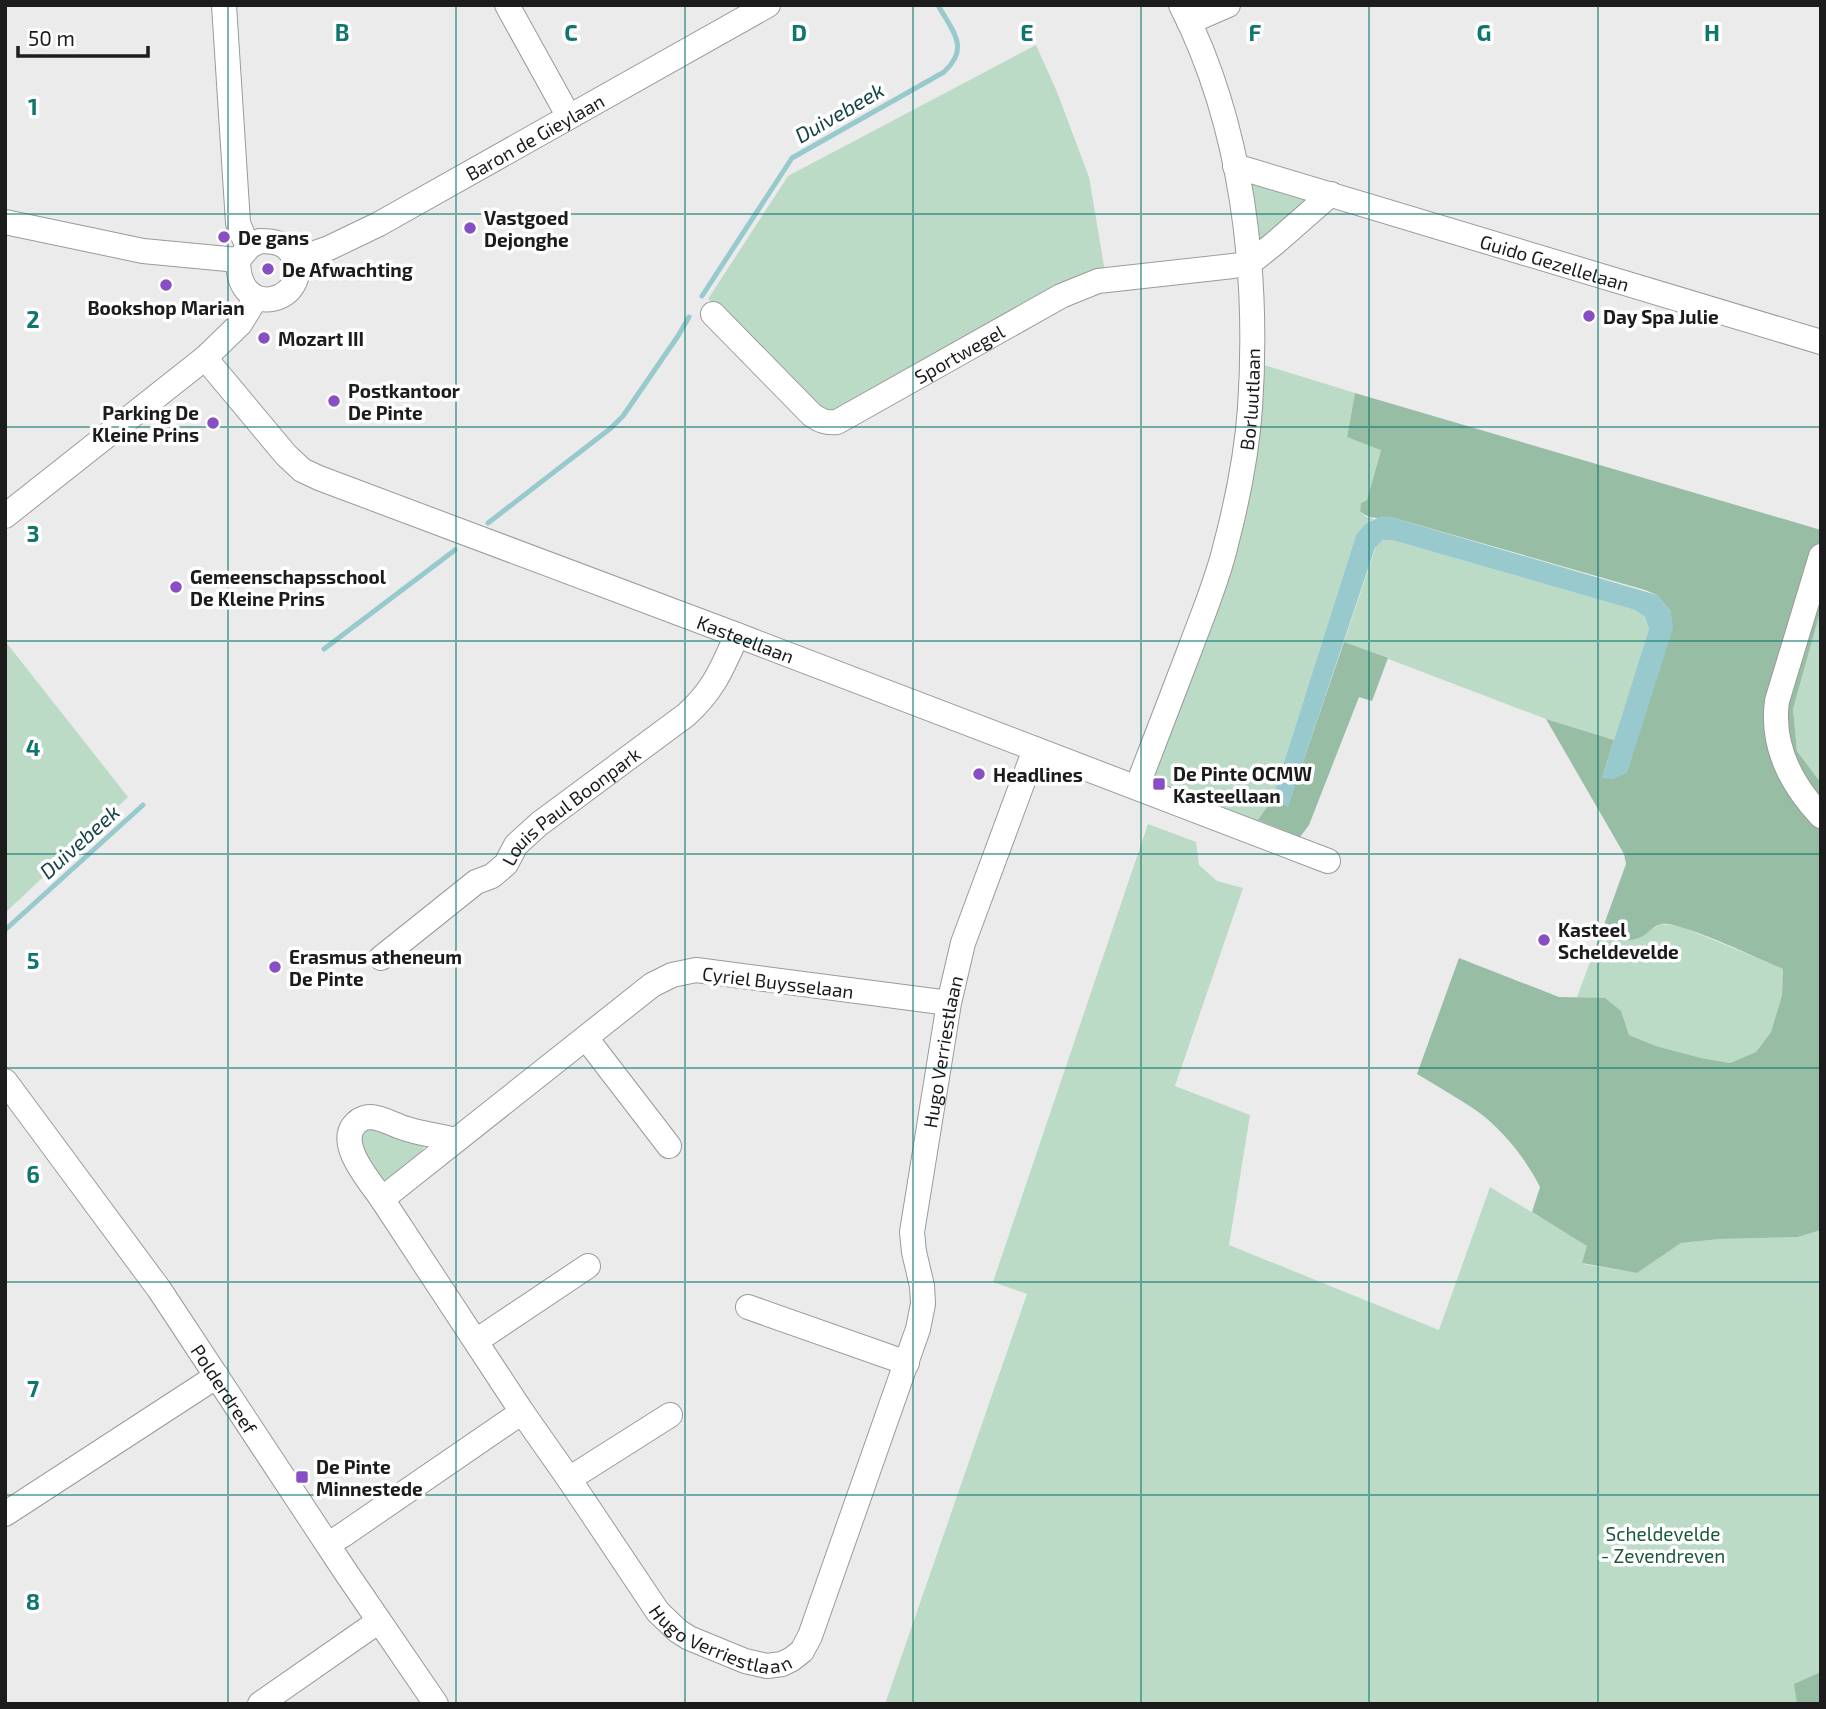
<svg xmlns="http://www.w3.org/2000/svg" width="1826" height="1709" viewBox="0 0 1826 1709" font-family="'Exo 2',sans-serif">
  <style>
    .green { fill: #bbdbc6 }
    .forest { fill: #98bda5 }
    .water { fill: #98cacd }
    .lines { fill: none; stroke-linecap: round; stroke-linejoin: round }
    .stream { stroke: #98cacd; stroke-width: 5 }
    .minor-casing { stroke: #999a9b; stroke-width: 26 }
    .minor { stroke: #fff; stroke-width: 24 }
    .grid { fill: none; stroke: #0f766e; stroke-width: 2; stroke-opacity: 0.55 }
    .poi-dot { fill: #884fc5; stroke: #fff; stroke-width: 2.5 }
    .labels { text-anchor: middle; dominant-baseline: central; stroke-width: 7; stroke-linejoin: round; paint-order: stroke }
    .street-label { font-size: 19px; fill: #1c1c1d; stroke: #fff }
    .poi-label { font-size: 19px; font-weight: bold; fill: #1c1c1d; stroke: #fff; text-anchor: start }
    .park-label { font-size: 19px; fill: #1b5839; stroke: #fff }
    .water-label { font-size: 21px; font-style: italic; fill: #184548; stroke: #fff }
    .grid-label { font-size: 23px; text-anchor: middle; font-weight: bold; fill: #0f766e; stroke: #fff; stroke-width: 7; stroke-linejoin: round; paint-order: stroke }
  </style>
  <rect width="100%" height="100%" fill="#ebebec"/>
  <!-- green -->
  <g class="green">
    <path d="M1036,45L1057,92L1089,177L1105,272L828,417L730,318L708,299L788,176Z"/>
    <path d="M1253,179L1310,195L1312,204L1263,241L1255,239L1249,189Z"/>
    <path d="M1261,364L1355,393L1347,437L1381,449L1367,500L1361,503L1360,511L1366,517L1374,519L1365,524L1356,535L1272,800L1256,826L1159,789L1151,773L1221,587Z"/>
    <path d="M1383,540H1392L1635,610L1645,617L1649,629L1614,740L1546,719L1344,642L1376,547Z"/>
    <path d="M1821,609V783L1797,751L1793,709Z"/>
    <path d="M5,641L128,797L5,913Z"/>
    <path d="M1148,824L1196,842L1199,865L1217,881L1243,888L1175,1086L1250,1115L1229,1245L1439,1330L1490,1187L1588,1246L1583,1264L1637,1273L1681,1243L1720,1239L1798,1237L1821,1230V1704H885L1027,1294L993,1282Z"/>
    <path d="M1660,924L1680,926L1783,969L1782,995L1771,1032L1756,1052L1730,1063L1701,1058L1656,1046L1629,1035L1621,1012L1577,997L1602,930L1607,938L1651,930Z"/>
    <path d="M367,1125L424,1144L423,1152L387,1182H383L357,1149V1132Z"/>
  </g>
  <!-- forest -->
  <g class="forest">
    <path d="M1355,393L1821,530V609L1793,709L1797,751L1821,783V1230L1798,1237L1720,1239L1681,1243L1637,1273L1582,1263L1587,1246L1532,1212L1540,1187C1526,1159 1503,1130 1477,1111C1458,1098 1437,1086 1417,1074L1459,958L1559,997L1605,998L1621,1011L1629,1035L1656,1046L1701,1058L1730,1063L1756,1052L1771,1032L1782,995L1783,969C1760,960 1681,921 1661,924C1655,925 1649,932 1643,936C1632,942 1618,941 1606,938L1602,930L1626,864L1624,854L1546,719L1614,740L1602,778L1671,612L1657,595L1645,590L1394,518C1380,516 1372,522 1360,511L1361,503L1367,500L1381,450L1347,437Z"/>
    <path d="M1344,642L1388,658L1372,701L1359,697L1309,825L1300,837L1258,820L1272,800L1288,806Z"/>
    <path d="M1821,1672V1704H1797L1794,1684Z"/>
  </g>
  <!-- water -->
  <path class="water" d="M1382,516L1394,518L1657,595L1671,612L1673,628L1627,773L1613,779L1602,778L1649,629L1645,617L1635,610L1392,540H1383L1375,548L1288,807L1272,800L1356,535L1365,524Z"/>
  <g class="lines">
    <!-- stream -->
    <g class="stream">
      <path d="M702,296L792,158L944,72C971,47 952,31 938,5"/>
      <path d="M488,523L611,428L623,416L678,336L689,317"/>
      <path d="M324,649L455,550"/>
      <path d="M5,930L143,805"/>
    </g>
    <defs>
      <g id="minor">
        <path d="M224,5L238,223L244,238L250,246"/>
        <path d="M507,5L569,117"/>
        <path d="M1189,22L1228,5"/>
        <path id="s1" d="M1235,166L1821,342"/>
        <path d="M5,222L143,251L238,260"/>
        <path d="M260,241C274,241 286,243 293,256C315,298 238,326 238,260L250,246Z"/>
        <path id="s2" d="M295,260L329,248L379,224L768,5"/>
        <path id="s3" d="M713,314L812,415C821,421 826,423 837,422L1061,296L1098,281L1233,266L1250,263L1275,243L1331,194"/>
        <path id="s4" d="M205,358L286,455L302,470L319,478L737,635L1328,861"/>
        <path d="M5,516L205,358L240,324L256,298"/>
        <path d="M1821,556L1777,701C1771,745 1791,784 1821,816"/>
        <path id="s5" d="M1137,787C1155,741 1172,695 1190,649C1203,614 1218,579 1226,544C1237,502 1247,451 1250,408C1259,273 1243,127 1181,5"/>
        <path id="s6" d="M381,958L476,882L492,876L506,864L516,845L539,824L686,715C714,690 722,668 737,635"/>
        <path id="s7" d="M949,1003L696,970L672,975L652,985L382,1199L522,1412L569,1479L658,1612L678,1631L689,1638L745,1661L767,1666L782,1664L792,1659L802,1651L810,1636L918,1329L923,1304L922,1286L914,1252L912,1232L949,1003L963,943L1035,749"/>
        <path d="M586,1038L669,1146"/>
        <path id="s8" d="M5,1081L159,1289L345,1571L436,1704"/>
        <path d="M382,1199C370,1181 335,1143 356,1123C360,1119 365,1117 371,1117C383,1118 396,1126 407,1129C423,1134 440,1136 455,1140"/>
        <path d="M748,1307L907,1363"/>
        <path d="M476,1341L588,1266"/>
        <path d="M569,1479L670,1415"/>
        <path d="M5,1514L217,1376"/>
        <path d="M328,1544L343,1535L522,1412"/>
        <path d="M260,1704L379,1621"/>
      </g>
    </defs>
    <!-- minor casing -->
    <use href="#minor" class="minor-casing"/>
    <!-- minor -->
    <use href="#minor" class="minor"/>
  </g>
  <!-- grid -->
  <path class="grid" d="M228,5V1704M456,5V1704M685,5V1704M913,5V1704M1141,5V1704M1369,5V1704M1598,5V1704M5,214H1821M5,427H1821M5,641H1821M5,854H1821M5,1068H1821M5,1282H1821M5,1495H1821"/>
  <!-- markers -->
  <g class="poi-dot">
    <circle cx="470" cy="228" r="7"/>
    <circle cx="224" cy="237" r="7"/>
    <circle cx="268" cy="269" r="7"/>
    <circle cx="166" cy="285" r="7"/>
    <circle cx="1589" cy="316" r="7"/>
    <circle cx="264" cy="338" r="7"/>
    <circle cx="334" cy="401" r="7"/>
    <circle cx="213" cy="423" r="7"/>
    <circle cx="176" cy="587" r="7"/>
    <circle cx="979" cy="774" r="7"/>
    <rect x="1152" y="777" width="14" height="14" rx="3.5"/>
    <circle cx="1544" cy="940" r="7"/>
    <circle cx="275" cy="967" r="7"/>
    <rect x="295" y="1470" width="14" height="14" rx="3.5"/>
  </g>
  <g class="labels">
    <!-- street labels -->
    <g class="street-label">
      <text stroke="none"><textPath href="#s2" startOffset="270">Baron de Gieylaan</textPath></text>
      <text stroke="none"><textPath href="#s1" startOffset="334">Guido Gezellelaan</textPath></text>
      <text stroke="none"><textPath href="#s3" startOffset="308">Sportwegel</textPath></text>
      <text stroke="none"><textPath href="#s5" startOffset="406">Borluutlaan</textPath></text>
      <text stroke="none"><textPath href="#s4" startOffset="623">Kasteellaan</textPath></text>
      <text stroke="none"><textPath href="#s6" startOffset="245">Louis Paul Boonpark</textPath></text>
      <text transform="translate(778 982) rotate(7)">Cyriel Buysselaan</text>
      <text stroke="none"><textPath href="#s7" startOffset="1930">Hugo Verriestlaan</textPath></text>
      <text stroke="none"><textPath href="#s8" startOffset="378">Polderdreef</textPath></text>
      <text stroke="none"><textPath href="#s7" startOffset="1214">Hugo Verriestlaan</textPath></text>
    </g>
    <!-- poi labels -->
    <g class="poi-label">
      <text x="484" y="217">Vastgoed<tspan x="484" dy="22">Dejonghe</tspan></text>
      <text x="238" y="237">De gans</text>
      <text x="282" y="269">De Afwachting</text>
      <text x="166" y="307" text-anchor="middle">Bookshop Marian</text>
      <text x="1603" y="316">Day Spa Julie</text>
      <text x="278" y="338">Mozart III</text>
      <text x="348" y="390">Postkantoor<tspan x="348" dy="22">De Pinte</tspan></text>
      <text x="199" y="412" text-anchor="end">Parking De<tspan x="199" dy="22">Kleine Prins</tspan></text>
      <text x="190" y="576">Gemeenschapsschool<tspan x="190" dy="22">De Kleine Prins</tspan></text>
      <text x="1173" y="773">De Pinte OCMW<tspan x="1173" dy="22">Kasteellaan</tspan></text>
      <text x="993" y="774">Headlines</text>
      <text x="1558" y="929">Kasteel<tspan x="1558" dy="22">Scheldevelde</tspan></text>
      <text x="289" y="956">Erasmus atheneum<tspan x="289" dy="22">De Pinte</tspan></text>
      <text x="316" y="1466">De Pinte<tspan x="316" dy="22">Minnestede</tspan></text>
    </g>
    <!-- park labels -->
    <g class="park-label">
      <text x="1663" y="1533">Scheldevelde<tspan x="1663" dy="22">- Zevendreven</tspan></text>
    </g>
    <!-- water labels -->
    <g class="water-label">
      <text transform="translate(839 112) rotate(-30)">Duivebeek</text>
      <text transform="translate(79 841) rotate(-42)">Duivebeek</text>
    </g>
  </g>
  <g class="grid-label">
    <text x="342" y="41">B</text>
    <text x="571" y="41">C</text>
    <text x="799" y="41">D</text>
    <text x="1027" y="41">E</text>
    <text x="1255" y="41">F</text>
    <text x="1484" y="41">G</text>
    <text x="1712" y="41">H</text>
    <text x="33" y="115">1</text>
    <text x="33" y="328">2</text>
    <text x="33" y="542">3</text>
    <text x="33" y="756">4</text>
    <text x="33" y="969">5</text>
    <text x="33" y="1183">6</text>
    <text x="33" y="1397">7</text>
    <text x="33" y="1610">8</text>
  </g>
  <!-- border -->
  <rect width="1826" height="1709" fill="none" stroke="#1c1c1d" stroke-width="14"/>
  <!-- scale -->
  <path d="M18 46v10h130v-10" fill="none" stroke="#1c1c1d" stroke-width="3.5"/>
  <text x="28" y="46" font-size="21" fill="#1c1c1d" stroke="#ffffff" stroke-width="5" paint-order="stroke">50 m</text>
</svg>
